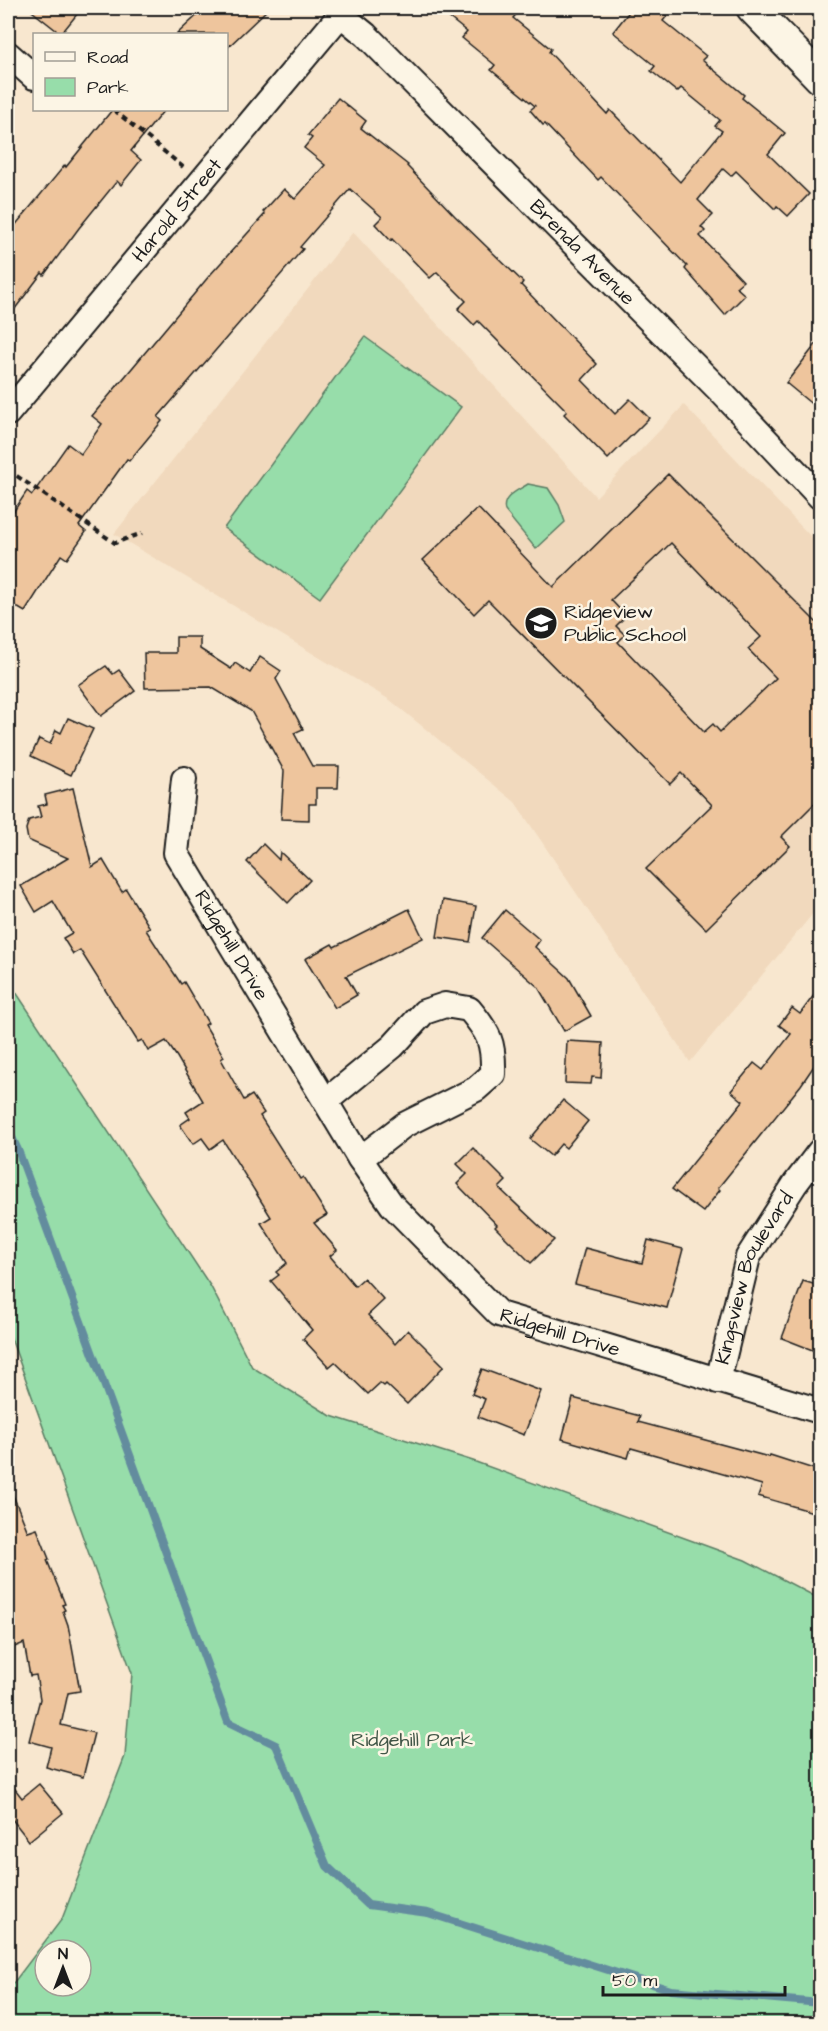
<svg xmlns="http://www.w3.org/2000/svg" width="828" height="2031" viewBox="0 0 828 2031" font-family="'Architects Daughter',sans-serif">
  <style>
    .built { fill: #f1d9bd }
    .green { fill: #97ddaa; stroke: #5a7c63; stroke-width: 1.5; fill-rule: evenodd }
    .lines { fill: none; stroke-linecap: round; stroke-linejoin: round }
    .stream { stroke: #648c9e; stroke-width: 8 }
    .building { fill: #eec59d; stroke: #1c1c1c; stroke-width: 1.5; fill-rule: evenodd }
    .minor-casing { stroke: #1c1c1c; stroke-width: 28 }
    .tertiary-casing { stroke: #1c1c1c; stroke-width: 34 }
    .path { stroke: #1c1c1c; stroke-width: 4; stroke-dasharray: 6 4.5; stroke-linecap: butt }
    .minor { stroke: #fcf5e5; stroke-width: 24 }
    .tertiary { stroke: #fcf5e5; stroke-width: 30 }
    .labels { text-anchor: middle; dominant-baseline: central; stroke-width: 5; stroke-linejoin: round; paint-order: stroke }
    .street-label { font-size: 20px; fill: #1c1c1c; stroke: #fcf5e5 }
    .poi-label { font-size: 20px; fill: #1c1c1c; stroke: #fcf5e5; text-anchor: start }
    .park-label { font-size: 20px; fill: #415647; stroke: #fcf5e5 }
  </style>
  <rect width="100%" height="100%" fill="#f8e7cf"/>
  <filter id="ink" filterUnits="userSpaceOnUse"><feTurbulence type="fractalNoise" baseFrequency=".0167" numOctaves="2"/><feDisplacementMap in="SourceGraphic" scale="12" xChannelSelector="R" yChannelSelector="G"/><feConvolveMatrix kernelMatrix="1 2 1 2 8 2 1 2 1" color-interpolation-filters="sRGB"/></filter>
  <g filter="url(#ink)">
    <!-- built -->
    <path class="built" d="M353,232L596,497L684,405L820,546V905L690,1062L515,802L390,700L114,534Z"/>
    <!-- green -->
    <g class="green">
      <path d="M365,337L461,407L320,598L224,528Z"/>
      <path d="M528,484L548,488L559,505L565,522L536,549L505,511C501,497 517,491 528,484Z"/>
      <path d="M8,980L211,1287L252,1367L331,1416L473,1461L745,1560L820,1599V2023H8V1990L62,1919L125,1756L132,1673L8,1330ZM45,1950H81V1986H45Z"/>
    </g>
    <g class="lines">
      <!-- stream -->
      <path class="stream" d="M8,1129L18,1150L228,1722L276,1745L327,1866L368,1905L428,1913L671,1990L820,2003"/>
    </g>
    <!-- building -->
    <g class="building">
      <path d="M28,8H82L61,34Z"/>
      <path d="M205,8H269L226,49V34H177Z"/>
      <path d="M437,8H522L513,18L551,49L549,52L607,114L610,110L680,182L722,131L715,126L720,120L681,88L677,92L651,71L655,66L613,32L632,8H656L667,16L663,21L706,56L702,60L744,95L742,98L785,133L768,154L809,194L788,216L777,206L775,209L736,171L731,176L723,169L698,200L713,215L701,227L705,231L700,236L743,281L736,287L745,295L725,315L685,269L687,266L601,177L598,180L545,124L543,125L530,110L535,106L491,70L495,65L462,38L467,32Z"/>
      <path d="M338,98L366,121L361,128L408,165L407,166L455,216L523,282L521,285L597,364L582,380L615,414L630,399L649,418L608,459L564,414L567,411L478,321L474,325L458,309L466,301L437,272L430,278L392,239L391,241L375,224L382,217L350,189L300,247L303,249L158,417L162,421L129,461L127,459L79,526L86,532L67,559L61,555L25,612L8,602V520L27,491L32,495L68,444L81,454L102,424L92,416L210,275L265,214L263,212L284,189L295,199L325,165L304,148L312,138L308,135Z"/>
      <path d="M112,110H164L131,151L141,160L121,185L117,181L79,228L44,275L42,273L8,318V234L65,165L66,167Z"/>
      <path d="M820,339V411L786,383Z"/>
      <path d="M668,474L820,626V798L781,837L790,846L706,929L646,869L712,805L681,773L670,784L488,600L474,614L423,560L478,508L553,587ZM671,543L761,637L748,649L776,678L720,732L713,724L704,732L618,642L625,635L616,626L626,616L611,600Z"/>
      <path d="M176,637H200V649L231,669L235,663L250,673L260,657L281,671L276,679L303,729L294,733L312,766H339L338,788H316V804H309V820L281,819L284,771L251,711L211,687L145,688L144,653H176Z"/>
      <path d="M106,666L113,674L119,670L135,691L101,716L78,685Z"/>
      <path d="M68,718L93,729L71,775L31,756L39,739L50,744L56,730L61,733Z"/>
      <path d="M73,788L92,867L103,860L122,892L126,889L150,928L146,930L181,984L184,982L208,1023L205,1025L224,1057L221,1059L244,1100L252,1095L264,1113L260,1116L300,1179L303,1177L327,1215L314,1223L337,1250L330,1256L355,1286L364,1278L384,1300L368,1315L395,1344L408,1330L444,1366L407,1404L386,1384L384,1386L380,1383L368,1394L335,1362L329,1367L303,1339L312,1330L271,1281L279,1275L276,1272L287,1263L261,1223L271,1217L223,1140L210,1149L202,1138L193,1144L180,1125L190,1118L186,1112L203,1101L177,1057L166,1041L148,1051L142,1040L138,1042L80,950L73,954L63,938L72,933L53,901L36,912L21,886L68,858L28,840L26,829L29,820L41,817L38,806L47,804L45,795Z"/>
      <path d="M263,844L279,860L280,852L310,880L288,903L247,862Z"/>
      <path d="M443,900L476,906L470,942L437,937Z"/>
      <path d="M409,909L423,938L346,976L357,995L335,1008L305,959L332,944L334,947Z"/>
      <path d="M505,910L540,940L535,947L569,978L591,1016L564,1031L538,987L482,938Z"/>
      <path d="M820,987V1057L801,1085L718,1188L720,1190L703,1212L672,1189L743,1101L731,1091L754,1063L763,1070L791,1034L779,1025L792,1008L800,1014Z"/>
      <path d="M567,1041L603,1043L601,1078L592,1077L591,1084L565,1083Z"/>
      <path d="M563,1100L588,1121L566,1148L561,1144L551,1156L530,1139Z"/>
      <path d="M473,1148L506,1181L499,1188L554,1240L531,1263L495,1227L497,1225L457,1184L467,1174L457,1164Z"/>
      <path d="M648,1240L683,1249L667,1308L575,1284L585,1248L642,1263Z"/>
      <path d="M803,1281L820,1286V1337L815,1351L782,1338Z"/>
      <path d="M482,1369L541,1391L524,1435L478,1417L485,1399L472,1394Z"/>
      <path d="M573,1398L640,1416L638,1422L769,1457L770,1455L820,1471V1514L758,1496L762,1485L631,1448L628,1458L562,1439Z"/>
      <path d="M8,1483L28,1532L37,1529L49,1559L47,1560L65,1604L62,1605L65,1610L63,1611L68,1625L80,1691L68,1693L61,1725L94,1733L83,1777L46,1767L51,1747L29,1741L40,1699L36,1675L30,1676L24,1643L12,1648L8,1637Z"/>
      <path d="M8,1780L22,1798L39,1784L63,1813L29,1841L8,1814Z"/>
    </g>
    <g class="lines">
      <defs>
        <g id="minor">
          <path id="s1" d="M340,14L366,35L724,395L820,497"/>
          <path d="M8,54L34,77"/>
          <path id="s2" d="M8,413L346,8"/>
          <path id="s3" d="M184,779L176,853L360,1159L392,1205L499,1314L820,1411"/>
          <path d="M326,1101L393,1046L424,1012L445,1005L469,1009C489,1033 494,1042 493,1074L476,1089L404,1125L360,1159"/>
          <path id="s4" d="M718,1381L748,1257L795,1184L820,1151"/>
        </g>
        <path id="tertiary" d="M752,8L820,78"/>
      </defs>
      <!-- minor casing -->
      <use href="#minor" class="minor-casing"/>
      <!-- tertiary casing -->
      <use href="#tertiary" class="tertiary-casing"/>
      <!-- path -->
      <g class="path">
        <path d="M114,110L183,167"/>
        <path d="M8,470L115,543L142,533"/>
      </g>
      <!-- minor -->
      <use href="#minor" class="minor"/>
      <!-- tertiary -->
      <use href="#tertiary" class="tertiary"/>
    </g>
  </g>
  <!-- icons -->
  <defs>
    <symbol id="school-disc" viewBox="-11 -11 22 22"><circle r="9.5" fill="#1c1c1c" stroke="#fcf5e5"/><path d="M0-5L7-2L0 1L-7-2ZM-4 1L0 2.5L4 1V4Q0 6-4 4Z" fill="#fff"/></symbol>
  </defs>
  <g fill-rule="evenodd">
    <use href="#school-disc" x="522" y="604" width="38" height="38"/>
  </g>
  <g class="labels">
    <!-- street labels -->
    <g class="street-label">
      <text stroke="none"><textPath href="#s2" startOffset="264">Harold Street</textPath></text>
      <text stroke="none"><textPath href="#s1" startOffset="340">Brenda Avenue</textPath></text>
      <text stroke="none"><textPath href="#s3" startOffset="182">Ridgehill Drive</textPath></text>
      <text stroke="none"><textPath href="#s4" startOffset="110">Kingsview Boulevard</textPath></text>
      <text stroke="none"><textPath href="#s3" startOffset="704">Ridgehill Drive</textPath></text>
    </g>
    <!-- poi labels -->
    <g class="poi-label">
      <text x="564" y="612">Ridgeview<tspan x="564" dy="23">Public School</tspan></text>
    </g>
    <!-- park labels -->
    <g class="park-label">
      <text x="412" y="1740">Ridgehill Park</text>
    </g>
  </g>
  <!-- margin -->
  <rect width="828" height="2031" fill="none" stroke="#fcf5e5" stroke-width="30"/>
  <rect x="15" y="15" width="798" height="2001" fill="none" stroke="#1c1c1c" stroke-width="2" filter="url(#ink)"/>
  <!-- legend -->
  <rect x="33" y="33" width="195" height="78" fill="#fcf5e5" stroke="#a29e95" stroke-width="1.5"/>
  <rect x="45" y="52" width="30" height="9" fill="#fcf5e5" stroke="#a29e95" stroke-width="1.5"/>
  <text x="87" y="63" font-size="18" fill="#1c1c1c">Road</text>
  <rect x="45" y="78" width="30" height="18" fill="#97ddaa" stroke="#a29e95" stroke-width="1.5"/>
  <text x="87" y="93" font-size="18" fill="#1c1c1c">Park</text>
  <!-- north arrow -->
  <g transform="translate(63 1968)"><circle r="28" fill="#fcf5e5" stroke="#a29e95" stroke-width="1.5"/>
  <path d="M0-4.5L10 22L0 15L-10 22Z" fill="#1c1c1c"/>
  <text y="-9" font-size="16" font-weight="bold" text-anchor="middle" fill="#1c1c1c">N</text>
  </g>
  <!-- scale -->
  <path d="M603 1986v9h182v-9" fill="none" stroke="#1c1c1c" stroke-width="3"/>
  <text x="612" y="1986" font-size="18" fill="#1c1c1c" stroke="#fcf5e5" stroke-width="4.5" paint-order="stroke">50 m</text>
</svg>
